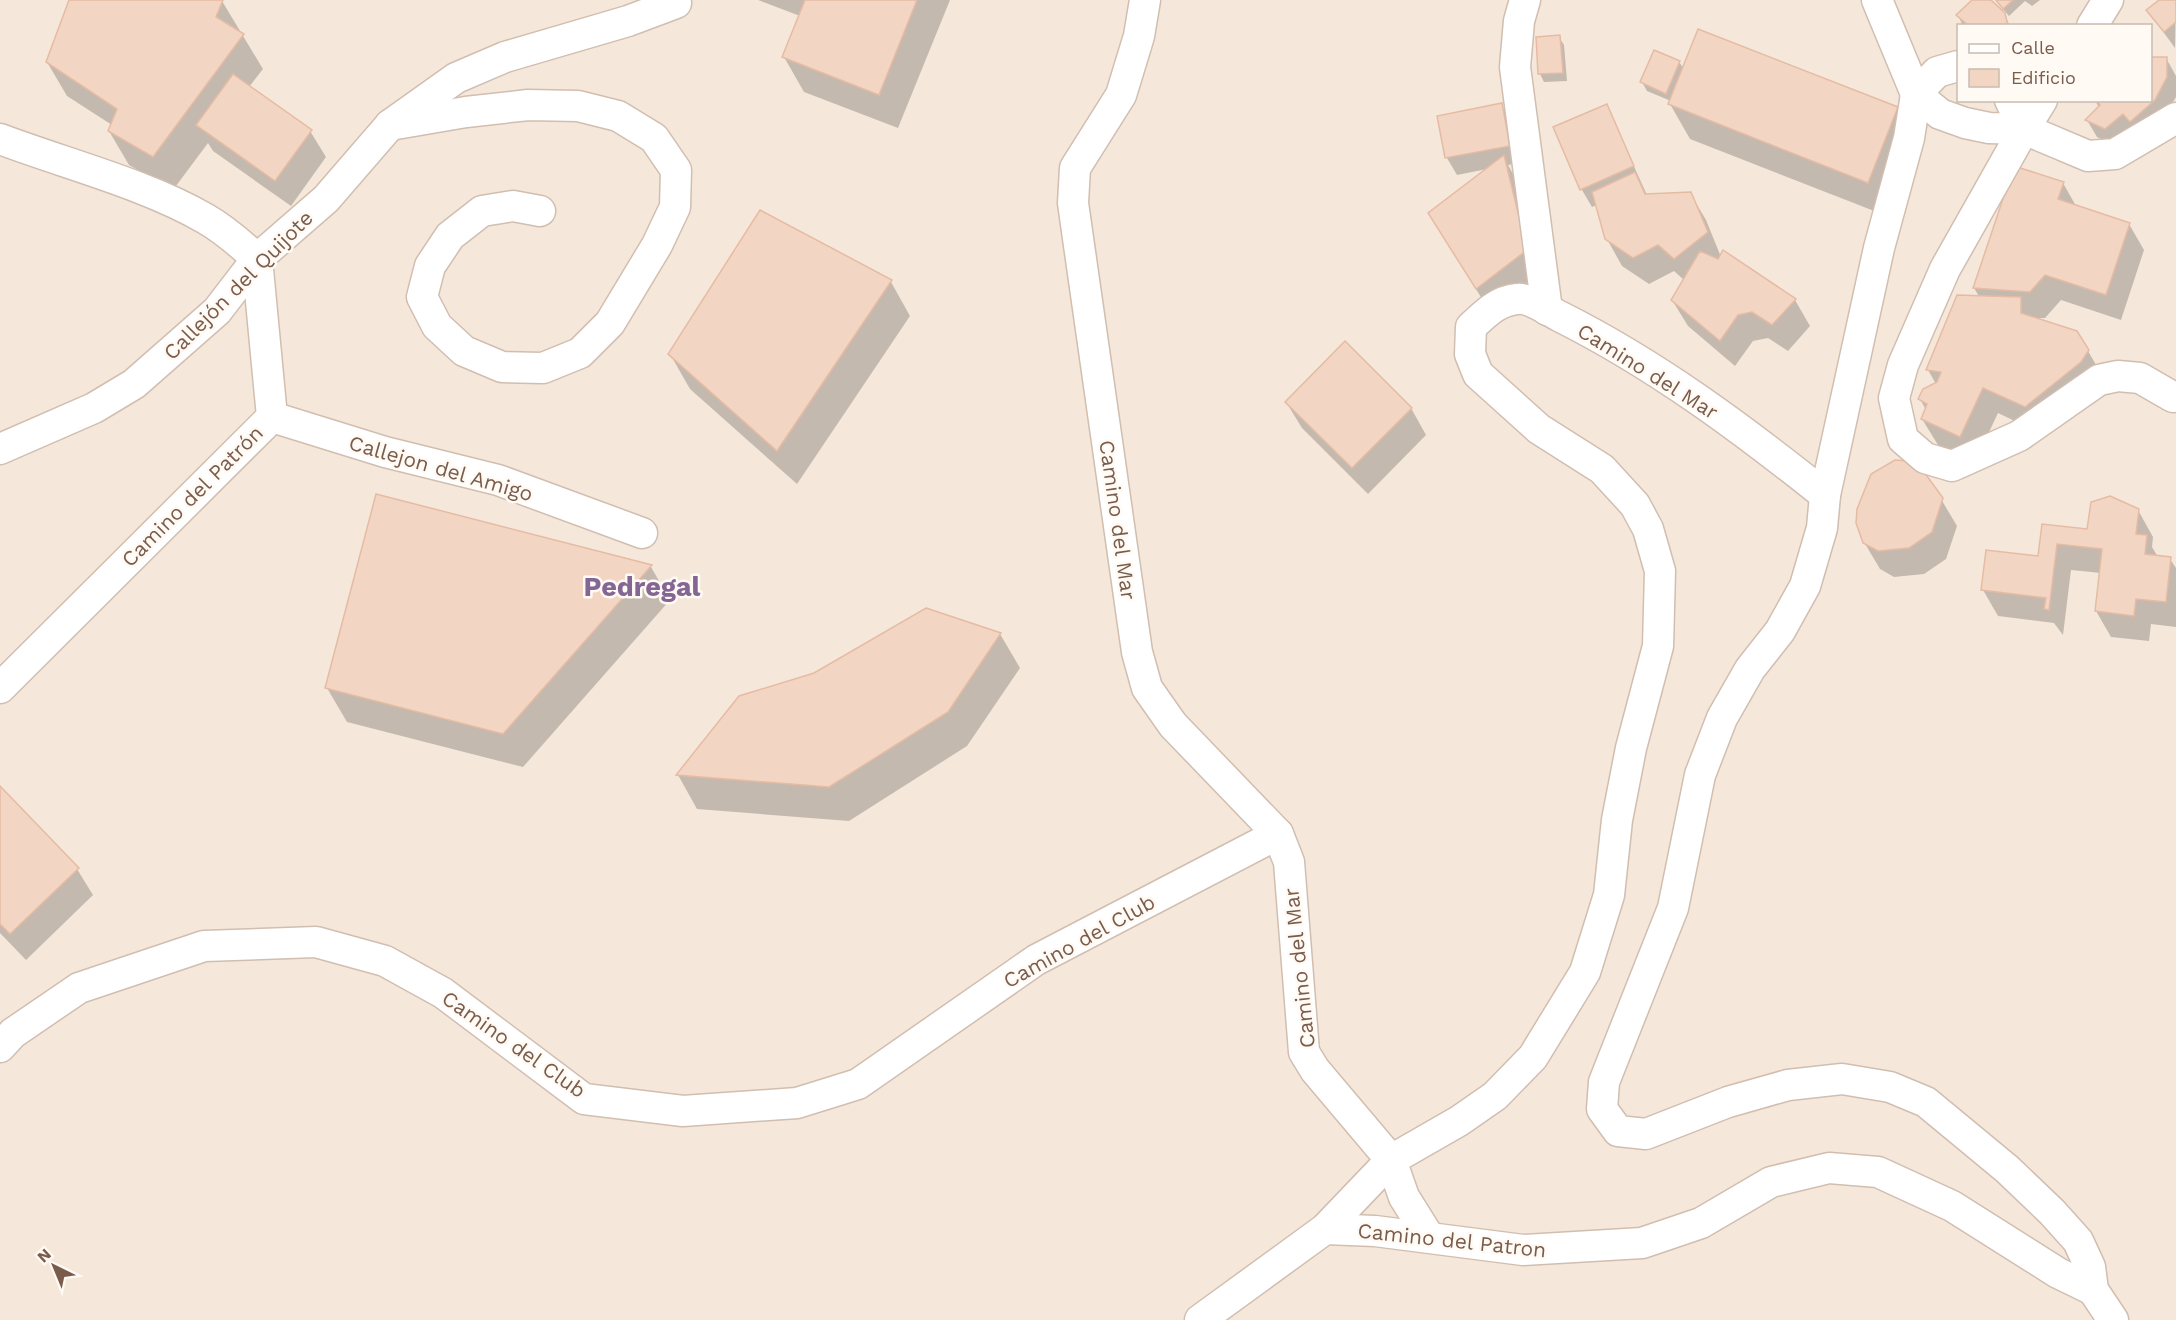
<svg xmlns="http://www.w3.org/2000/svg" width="2176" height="1320" viewBox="0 0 2176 1320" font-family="'Work Sans',sans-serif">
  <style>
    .residential { fill: #f5e8da; fill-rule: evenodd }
    .shadow { fill: #0003 }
    .building { fill: #f3d5c3; stroke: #e6bba3; stroke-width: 1.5 }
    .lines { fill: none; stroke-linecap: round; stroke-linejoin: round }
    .street-casing { stroke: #d1beb0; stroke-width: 33 }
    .street { stroke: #fff; stroke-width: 30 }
    .labels { text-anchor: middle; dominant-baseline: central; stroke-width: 5; stroke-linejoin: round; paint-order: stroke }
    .street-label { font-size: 21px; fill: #7a5c4d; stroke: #fffaf3 }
    .district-label { font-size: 27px; font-weight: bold; fill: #846695; stroke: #fffaf3 }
  </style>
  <rect width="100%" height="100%" fill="#fdf6ec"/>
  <!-- residential -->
  <path class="residential" d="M0,0H2176V1320H0ZM1958,26H2150V100H1958Z"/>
  <!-- shadow -->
  <g class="shadow">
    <path d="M70,0L222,1L263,69L249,87L310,131L326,157L291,206L213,151L208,143L173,190L129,165L109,131L112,125L67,96L47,62Z"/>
    <path d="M758,0H950L898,128L804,92L784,57L800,16Z"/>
    <path d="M1975,0H1989L2004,14L2010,26H1963L1958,15Z"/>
    <path d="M1995,0H2040L2032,6L2025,1L2009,16Z"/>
    <path d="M2162,0H2176L2175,48L2148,11Z"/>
    <path d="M1559,37L1564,45L1567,81L1544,82L1540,74Z"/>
    <path d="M2166,58L2176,76V97L2164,117L2115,146L2097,137L2087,120L2099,108L2095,100H2150Z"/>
    <path d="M1679,62L1684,69L1897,109L1917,143L1887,216L1690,139L1670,104L1671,101L1647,91L1642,82Z"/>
    <path d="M1501,105L1511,122L1519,163L1508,165L1518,183L1541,276L1492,315L1445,239L1487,169L1457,175L1447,158Z"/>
    <path d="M1606,105L1647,195L1690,193L1706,220L1721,257L1795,300L1810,326L1788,351L1768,338L1753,341L1735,366L1688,326L1672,300L1684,280L1674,271L1649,284L1622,266L1607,239L1597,205L1592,207L1582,190L1555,128Z"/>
    <path d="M2063,183L2076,206L2129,224L2144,250L2121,320L2061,300L2045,318H2035L2088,351L2103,377L2040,433L1998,413L1975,462L1938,445L1922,419L1926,410L1920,399L1936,384L1928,370L1980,298L1974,288Z"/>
    <path d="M891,282L910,316L797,484L690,389L670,354Z"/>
    <path d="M1286,402L1411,408L1426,435L1368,494L1302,428Z"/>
    <path d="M377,496L651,567L670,600L523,767L347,722L327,688Z"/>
    <path d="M1941,499L1957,526L1946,559L1924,574L1894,577L1880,569L1864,542Z"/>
    <path d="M2138,510L2153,537L2152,547L2158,557L2170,559L2176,568V627L2151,624L2149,641L2111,637L2096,611L2101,573L2071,570L2063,635L2054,623L1998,616L1983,590L2039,558L2043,525L2088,531Z"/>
    <path d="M1000,634L1020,668L967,746L849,821L697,809L678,775Z"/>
    <path d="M0,789L77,869L93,895L26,960L0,933Z"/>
  </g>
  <!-- building -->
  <g class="building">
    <path d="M69,0H223L216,17L244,34L153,157L108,131L117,109L46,62Z"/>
    <path d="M805,0H917L879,95L782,57Z"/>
    <path d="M1972,0H1991L2005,13L2008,26H1969L1956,15Z"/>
    <path d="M1996,0H2013L2003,9Z"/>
    <path d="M2159,0H2176V22L2164,32L2146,10Z"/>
    <path d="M1698,29L1898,107L1868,183L1668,104Z"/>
    <path d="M1560,35L1563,73L1538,74L1536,37Z"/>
    <path d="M1654,50L1680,61L1666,94L1640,82Z"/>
    <path d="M2150,57H2167V77L2155,100L2130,122L2123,114L2105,129L2085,120L2100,105L2096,100H2150Z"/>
    <path d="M233,74L312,130L275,181L196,125Z"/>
    <path d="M1502,103L1510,146L1445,158L1437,116Z"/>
    <path d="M1607,104L1634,166L1580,190L1553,127Z"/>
    <path d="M1504,155L1527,250L1476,289L1428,213Z"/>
    <path d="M2014,166L2064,182L2058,199L2130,223L2106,295L2045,275L2030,292L1973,288Z"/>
    <path d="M1635,172L1645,194L1691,192L1708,232L1674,259L1658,245L1633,258L1605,239L1592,192Z"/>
    <path d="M760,210L892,280L777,451L668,354Z"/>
    <path d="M1723,250L1796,299L1772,325L1752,312L1738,315L1720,341L1671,300L1700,251L1718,259Z"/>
    <path d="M1957,295L2021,297V313L2077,331L2089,350L2081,362L2025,407L1983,388L1960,437L1921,419L1927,404L1918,399L1923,389L1937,382L1941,372L1926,370Z"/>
    <path d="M1345,341L1412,408L1352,468L1285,402Z"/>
    <path d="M1895,460L1910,461L1924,472L1943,498L1932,532L1909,548L1878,551L1863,543L1856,523L1857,509L1871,474Z"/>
    <path d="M376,494L652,565L503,734L325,688Z"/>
    <path d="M2110,496L2139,509L2136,534L2147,535L2145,554L2171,557L2166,602L2136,599L2134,616L2095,611L2102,549L2057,544L2049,610L2044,609L2046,598L1981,590L1986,550L2038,556L2042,524L2087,529L2091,502Z"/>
    <path d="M926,608L1001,633L948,712L829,787L676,775L739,696L814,673Z"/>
    <path d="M0,786L79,868L10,934L0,924Z"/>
  </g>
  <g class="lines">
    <defs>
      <g id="street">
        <path d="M1145,0L1139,36L1121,95L1075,168L1073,203L1137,652L1147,688L1173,725L1278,834L1289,862L1304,1052L1315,1070L1391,1160L1404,1197L1429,1237"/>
        <path d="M1525,0L1519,21L1515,67L1547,310"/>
        <path d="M1877,0L1916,94L1940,114L1965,123L1989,128L2024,129L2088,156L2115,154L2176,118"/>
        <path d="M2092,26L2108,0"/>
        <path d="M1958,66L1937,72L1916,94L1909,138L1879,248L1825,495L1822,528L1805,586L1780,631L1750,669L1722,718L1700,775L1673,908L1604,1082L1602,1109L1618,1131L1646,1134L1728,1102L1788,1085L1842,1079L1890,1087L1926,1102L2007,1169L2052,1212L2078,1241L2090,1267L2093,1290L2113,1320"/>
        <path d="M2010,100L2024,129"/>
        <path d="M2042,100L2024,129L1945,269L1903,365L1894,398L1903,439L1925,458L1952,466L2019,436L2099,380L2118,376L2140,378L2173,397"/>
        <path d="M390,125L466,112L528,105L578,106L618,116L654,138L676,170L675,207L657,245L610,323L580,353L543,368L502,367L464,351L437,326L422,297L430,266L450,236L482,211L513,206L540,211"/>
        <path d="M0,139C66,164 146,184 206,219C225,230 241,244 257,259L272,417L0,688"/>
        <path d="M272,417L385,452L498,480L642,533"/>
        <path d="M0,449L94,408L134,384L217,311L257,259L326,199L390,125L456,78L505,57L628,21L676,3"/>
        <path d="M0,1047L13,1033L79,988L204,946L316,942L385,961L443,993L584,1099L683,1111L797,1103L858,1084L1036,960L1278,834"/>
        <path d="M1325,1229L1375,1231L1523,1250L1642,1243L1701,1223L1771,1182L1829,1168L1878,1172L1952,1206L2058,1273L2093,1290"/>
        <path d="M1200,1320L1325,1229L1391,1160L1459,1121L1495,1096L1533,1057L1585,972L1609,895L1617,820L1631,748L1658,646L1660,571L1648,529L1635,505L1602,469L1539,429L1478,374L1470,354L1471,327C1485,314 1497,301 1517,299C1529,297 1549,311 1559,316C1655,364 1741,428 1825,495"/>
      </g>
    </defs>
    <!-- street casing -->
    <use href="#street" class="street-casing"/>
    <!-- street -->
    <use href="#street" class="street"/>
  </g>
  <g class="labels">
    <!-- street labels -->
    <g class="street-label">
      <text transform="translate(238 285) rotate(-45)">Callejón del Quijote</text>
      <text transform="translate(1648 371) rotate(32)">Camino del Mar</text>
      <text transform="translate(441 468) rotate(16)">Callejon del Amigo</text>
      <text transform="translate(192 496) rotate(-45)">Camino del Patrón</text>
      <text transform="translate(1118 520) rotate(82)">Camino del Mar</text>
      <text transform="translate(1079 941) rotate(-29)">Camino del Club</text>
      <text transform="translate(1299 968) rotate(-96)">Camino del Mar</text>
      <text transform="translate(514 1044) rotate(35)">Camino del Club</text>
      <text transform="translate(1452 1240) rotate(6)">Camino del Patron</text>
    </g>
    <!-- district labels -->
    <g class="district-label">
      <text x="642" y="587">Pedregal</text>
    </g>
  </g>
  <!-- legend -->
  <rect x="1957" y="24" width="195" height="78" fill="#fffaf3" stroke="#cabbb1" stroke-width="1.5"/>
  <rect x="1969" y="44" width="30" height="9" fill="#ffffff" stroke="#cabbb1" stroke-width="1.5"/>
  <text x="2011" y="54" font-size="18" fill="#7a5c4d">Calle</text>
  <rect x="1969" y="69" width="30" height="18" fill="#f3d5c3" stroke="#cabbb1" stroke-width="1.5"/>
  <text x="2011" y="84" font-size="18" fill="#7a5c4d">Edificio</text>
  <!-- north arrow -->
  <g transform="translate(54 1266) rotate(317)" stroke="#fffaf3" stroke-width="4.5" paint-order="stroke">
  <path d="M0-4.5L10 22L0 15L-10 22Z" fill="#7a5c4d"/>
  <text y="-9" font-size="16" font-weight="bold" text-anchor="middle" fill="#7a5c4d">N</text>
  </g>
</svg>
